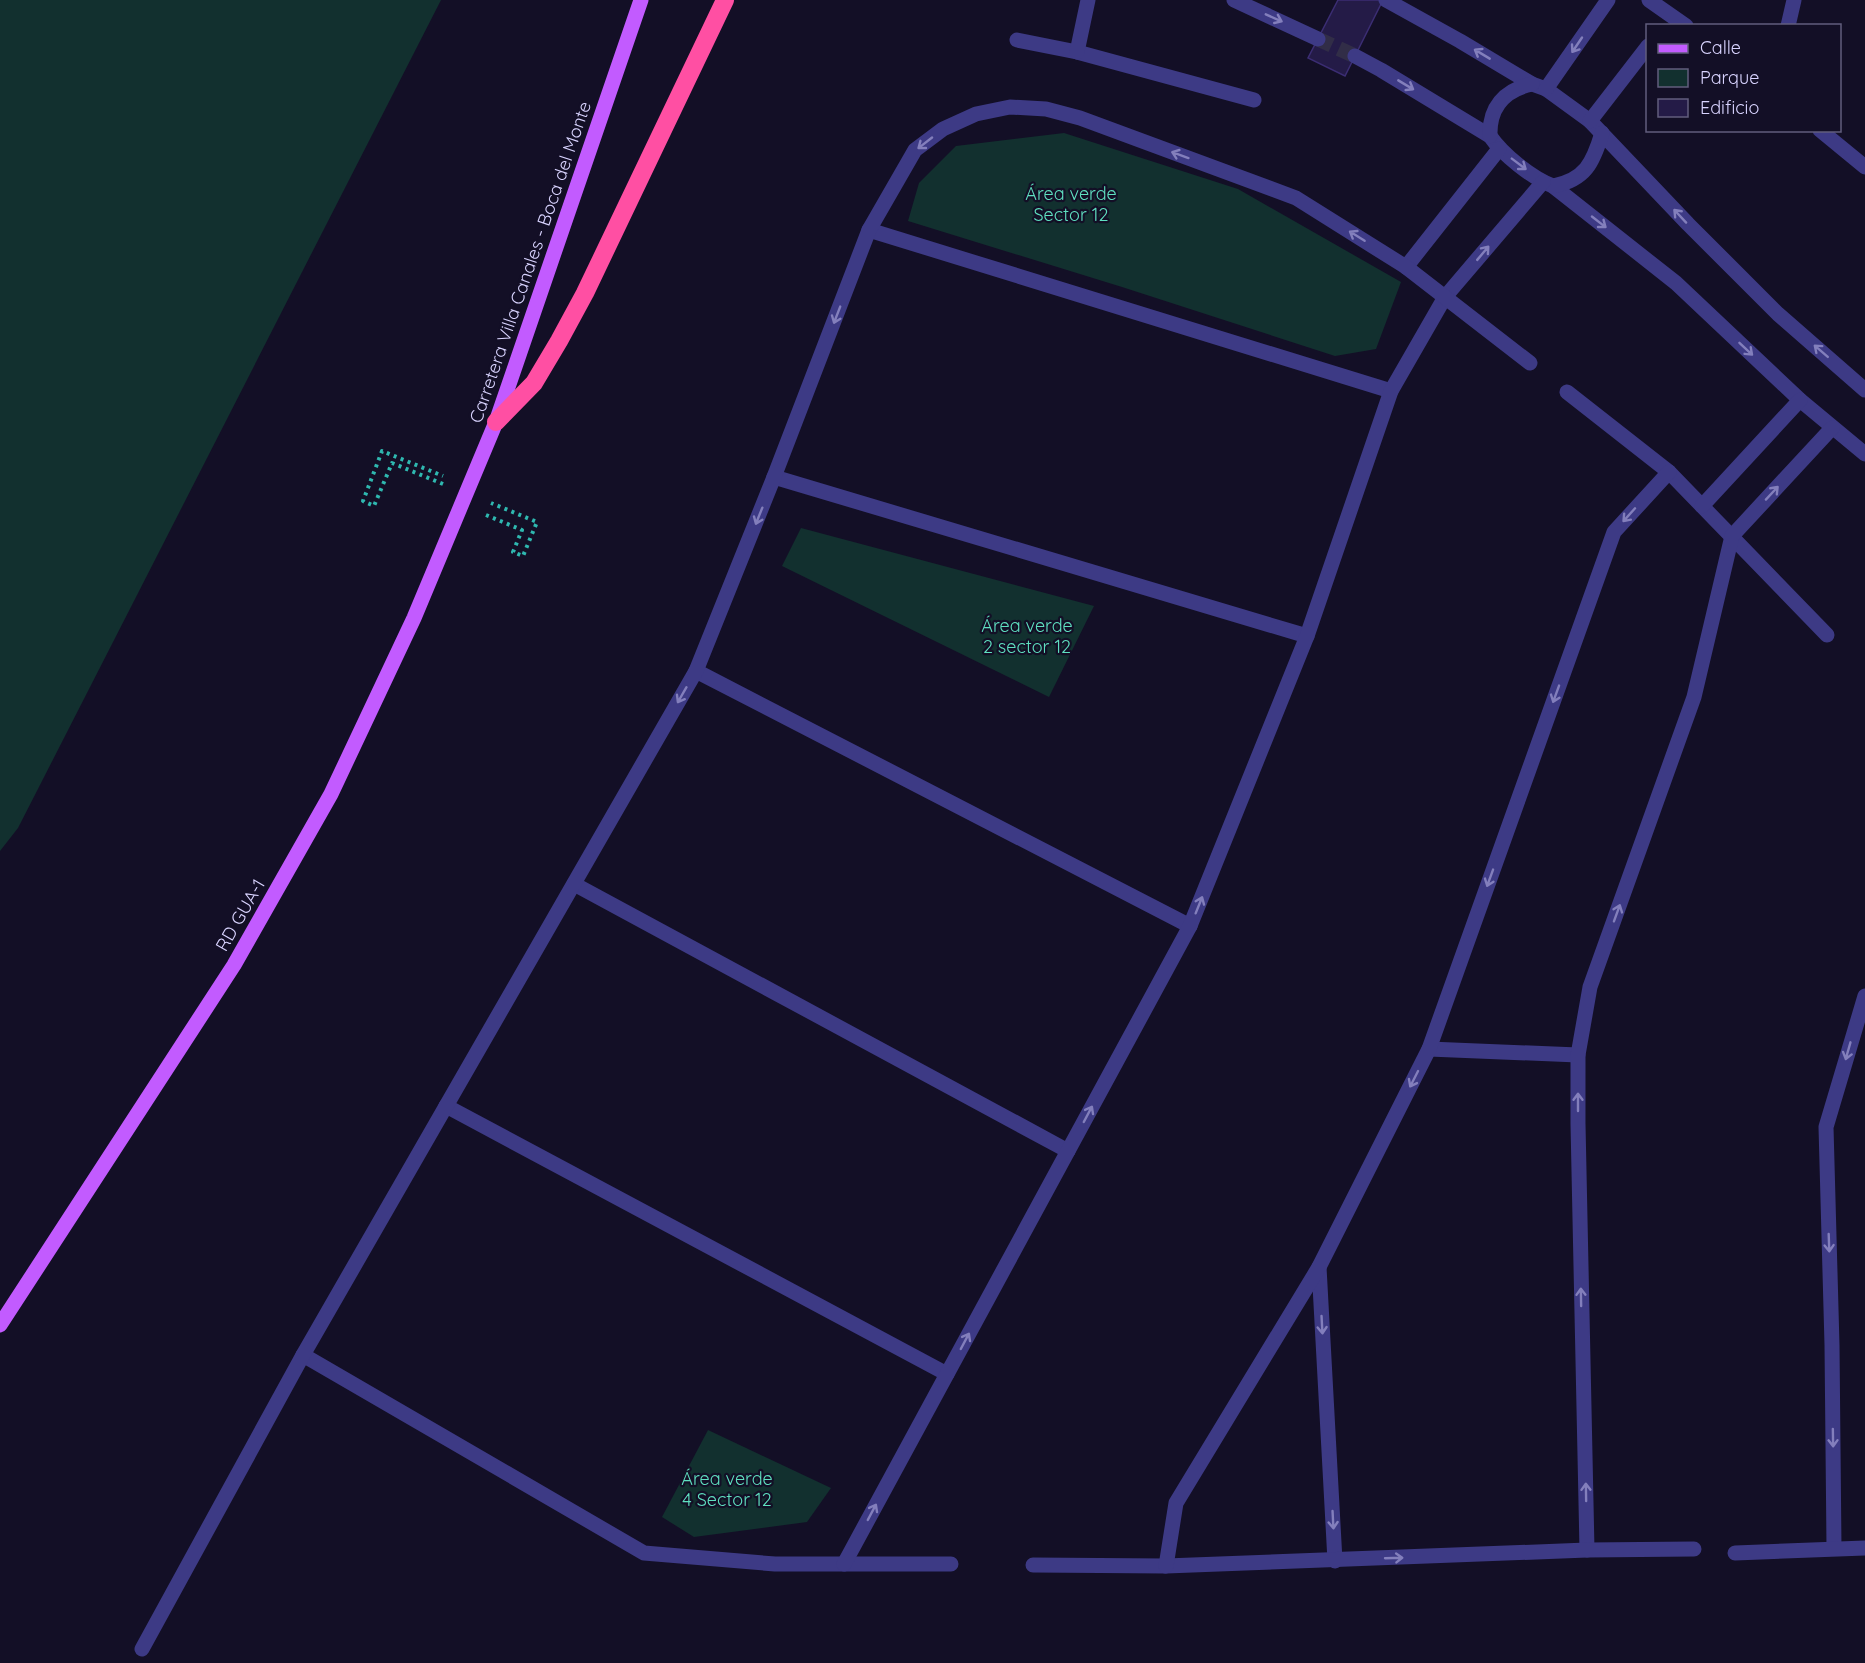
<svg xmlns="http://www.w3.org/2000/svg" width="1865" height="1663" viewBox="0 0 1865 1663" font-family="Quicksand,sans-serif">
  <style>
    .green { fill: #12302f }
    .building { fill: #241b47; stroke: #3b2d73; stroke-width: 1.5 }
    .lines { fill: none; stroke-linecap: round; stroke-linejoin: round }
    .street-tunnel { stroke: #312d47; stroke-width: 15; stroke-dasharray: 15 8; stroke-linecap: butt }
    .path { stroke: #2fb8b0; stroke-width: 4; stroke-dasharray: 3 4.5; stroke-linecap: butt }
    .lane { stroke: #3d3a85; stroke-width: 15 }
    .street { stroke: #3d3a85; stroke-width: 15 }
    .primary { stroke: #c25bff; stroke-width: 15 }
    .highway { stroke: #ff4fa3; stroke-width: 18 }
    .oneway { stroke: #837fbc }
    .labels { text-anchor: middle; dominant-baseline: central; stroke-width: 4.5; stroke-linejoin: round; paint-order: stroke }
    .park-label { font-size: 18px; fill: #5fe0c0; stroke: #130f26 }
    .street-label { font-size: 18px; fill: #d9d4ff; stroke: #130f26 }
  </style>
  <rect width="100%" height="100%" fill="#130f26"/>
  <!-- green -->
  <g class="green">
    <path d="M0,0H441L18,828L0,851Z"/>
    <path d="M1064,133L1238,189L1401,282L1376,349L1335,356L1122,287L908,221L919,183L956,146Z"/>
    <path d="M801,528L1094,606L1049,697L782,566Z"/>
    <path d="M708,1430L831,1488L807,1522L694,1537L662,1517Z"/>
  </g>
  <!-- building -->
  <path class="building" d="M1338,0H1383L1345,76L1308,58Z"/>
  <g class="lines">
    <!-- street-tunnel -->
    <path class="street-tunnel" d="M1318,39L1355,56"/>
    <!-- path -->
    <g class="path">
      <path d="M443,484L392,463L374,506L363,501L382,451L443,476"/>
      <path d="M486,515L522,530L513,552L523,556L537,522L491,503"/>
    </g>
    <!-- lane -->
    <g class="lane">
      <path d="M1017,40L1077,52L1254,100"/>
      <path d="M1077,52L1088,0"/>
    </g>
    <!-- street -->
    <g class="street">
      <path d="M1234,0L1318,39"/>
      <path d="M1386,0L1460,41L1532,84L1546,89L1590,121L1688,224L1778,314L1865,390"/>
      <path d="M1649,0L1686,26"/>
      <path d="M1788,26L1794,0"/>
      <path d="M1355,56L1381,70L1490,136C1503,155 1532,178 1553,186L1676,283L1800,400L1865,454"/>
      <path d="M1546,89L1608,0"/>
      <path d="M1590,121L1648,46"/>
      <path d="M1820,130L1865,167"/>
      <path d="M1490,136C1489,108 1504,90 1532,84"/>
      <path d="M1553,186C1585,180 1593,163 1602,133"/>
      <path d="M869,230L1391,391"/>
      <path d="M1406,267L1499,149"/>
      <path d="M1567,392L1669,472L1827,635"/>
      <path d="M774,477L1307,636"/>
      <path d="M1702,506L1800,400"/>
      <path d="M696,671L1190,926"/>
      <path d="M574,884L1068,1151"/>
      <path d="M1429,1049L1578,1055"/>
      <path d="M446,1106L947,1374"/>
      <path d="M1319,1267L1335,1561"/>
      <path d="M303,1355L644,1553L775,1564H951"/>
      <path d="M1834,1548L1832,1345L1826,1127L1865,996"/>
      <path d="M1587,1550L1578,1124V1055L1590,987L1694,697L1732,536L1832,428"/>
      <path d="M1735,1553L1865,1548"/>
      <path d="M844,1564L1190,926L1307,636L1391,391L1445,297L1543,182"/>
      <path d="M1033,1565L1166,1566L1587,1550L1694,1549"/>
      <path d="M1166,1566L1176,1503L1319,1267L1429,1049L1614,532L1669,472"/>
      <path d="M142,1649L303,1355L696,671L774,477L869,230L915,150L943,129L976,114L1010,107L1046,109L1080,118L1296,198L1406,267L1530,363"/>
    </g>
    <!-- primary -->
    <path class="primary" d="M0,1325L234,965L331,794L414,618L496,422L641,0"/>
    <!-- highway -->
    <path class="highway" d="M496,422L534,383L559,341L585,293L725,0"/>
  </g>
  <!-- one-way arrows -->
  <defs><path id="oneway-shaft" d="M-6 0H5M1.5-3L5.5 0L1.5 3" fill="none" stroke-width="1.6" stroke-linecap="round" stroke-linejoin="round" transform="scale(1.5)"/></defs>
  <g class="oneway">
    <use href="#oneway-shaft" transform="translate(1274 18) rotate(24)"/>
    <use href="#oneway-shaft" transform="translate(1577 45) rotate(124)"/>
    <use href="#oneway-shaft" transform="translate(1482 54) rotate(-149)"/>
    <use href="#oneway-shaft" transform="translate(1406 85) rotate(31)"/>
    <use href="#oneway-shaft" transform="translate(925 143) rotate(142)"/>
    <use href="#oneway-shaft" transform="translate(1180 155) rotate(-160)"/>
    <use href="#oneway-shaft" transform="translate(1519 164) rotate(37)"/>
    <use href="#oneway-shaft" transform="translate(1680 216) rotate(-133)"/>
    <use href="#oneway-shaft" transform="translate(1599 222) rotate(38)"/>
    <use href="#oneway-shaft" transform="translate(1357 236) rotate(-148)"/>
    <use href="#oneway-shaft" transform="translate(1483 253) rotate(-50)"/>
    <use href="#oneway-shaft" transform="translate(837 315) rotate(111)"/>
    <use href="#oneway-shaft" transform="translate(1746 349) rotate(43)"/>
    <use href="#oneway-shaft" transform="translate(1821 351) rotate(-139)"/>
    <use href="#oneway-shaft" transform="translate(1772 493) rotate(-47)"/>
    <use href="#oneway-shaft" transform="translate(1629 515) rotate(132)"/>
    <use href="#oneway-shaft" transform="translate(759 516) rotate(112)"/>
    <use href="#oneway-shaft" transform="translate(1556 694) rotate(110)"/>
    <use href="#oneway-shaft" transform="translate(682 695) rotate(120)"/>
    <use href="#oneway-shaft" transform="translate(1490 878) rotate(110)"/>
    <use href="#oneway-shaft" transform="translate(1199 905) rotate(-68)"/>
    <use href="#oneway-shaft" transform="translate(1617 913) rotate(-70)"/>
    <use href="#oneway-shaft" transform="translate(1848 1051) rotate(106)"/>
    <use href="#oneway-shaft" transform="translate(1414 1079) rotate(117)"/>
    <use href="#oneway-shaft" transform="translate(1578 1102) rotate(-90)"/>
    <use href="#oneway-shaft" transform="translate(1088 1114) rotate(-62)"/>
    <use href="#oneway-shaft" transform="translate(1829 1243) rotate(88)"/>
    <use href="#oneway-shaft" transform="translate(1581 1297) rotate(-91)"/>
    <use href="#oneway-shaft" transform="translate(1322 1325) rotate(87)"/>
    <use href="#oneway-shaft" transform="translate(965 1341) rotate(-62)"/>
    <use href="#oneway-shaft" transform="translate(1833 1438) rotate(89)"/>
    <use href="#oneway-shaft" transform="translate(1586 1492) rotate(-91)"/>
    <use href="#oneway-shaft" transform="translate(872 1512) rotate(-62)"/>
    <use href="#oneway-shaft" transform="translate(1333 1520) rotate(87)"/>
    <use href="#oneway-shaft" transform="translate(1394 1558) rotate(-2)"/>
  </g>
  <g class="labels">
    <!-- park labels -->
    <g class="park-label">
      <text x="1071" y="193">Área verde<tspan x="1071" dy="21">Sector 12</tspan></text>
      <text x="1027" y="625">Área verde<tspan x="1027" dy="21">2 sector 12</tspan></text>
      <text x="727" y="1478">Área verde<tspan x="727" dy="21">4 Sector 12</tspan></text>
    </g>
    <!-- street labels -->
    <g class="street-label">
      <text transform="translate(530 262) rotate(-71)">Carretera Villa Canales - Boca del Monte</text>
      <text transform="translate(240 915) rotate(-60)">RD GUA-1</text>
    </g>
  </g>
  <!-- legend -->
  <rect x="1646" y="24" width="195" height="108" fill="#130f26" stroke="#625e7d" stroke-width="1.5"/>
  <rect x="1658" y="44" width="30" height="9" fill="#c25bff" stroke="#625e7d" stroke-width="1.5"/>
  <text x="1700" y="54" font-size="18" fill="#d9d4ff">Calle</text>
  <rect x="1658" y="69" width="30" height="18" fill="#12302f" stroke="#625e7d" stroke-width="1.5"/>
  <text x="1700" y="84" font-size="18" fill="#d9d4ff">Parque</text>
  <rect x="1658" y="99" width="30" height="18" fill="#241b47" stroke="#625e7d" stroke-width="1.5"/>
  <text x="1700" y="114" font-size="18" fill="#d9d4ff">Edificio</text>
</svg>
